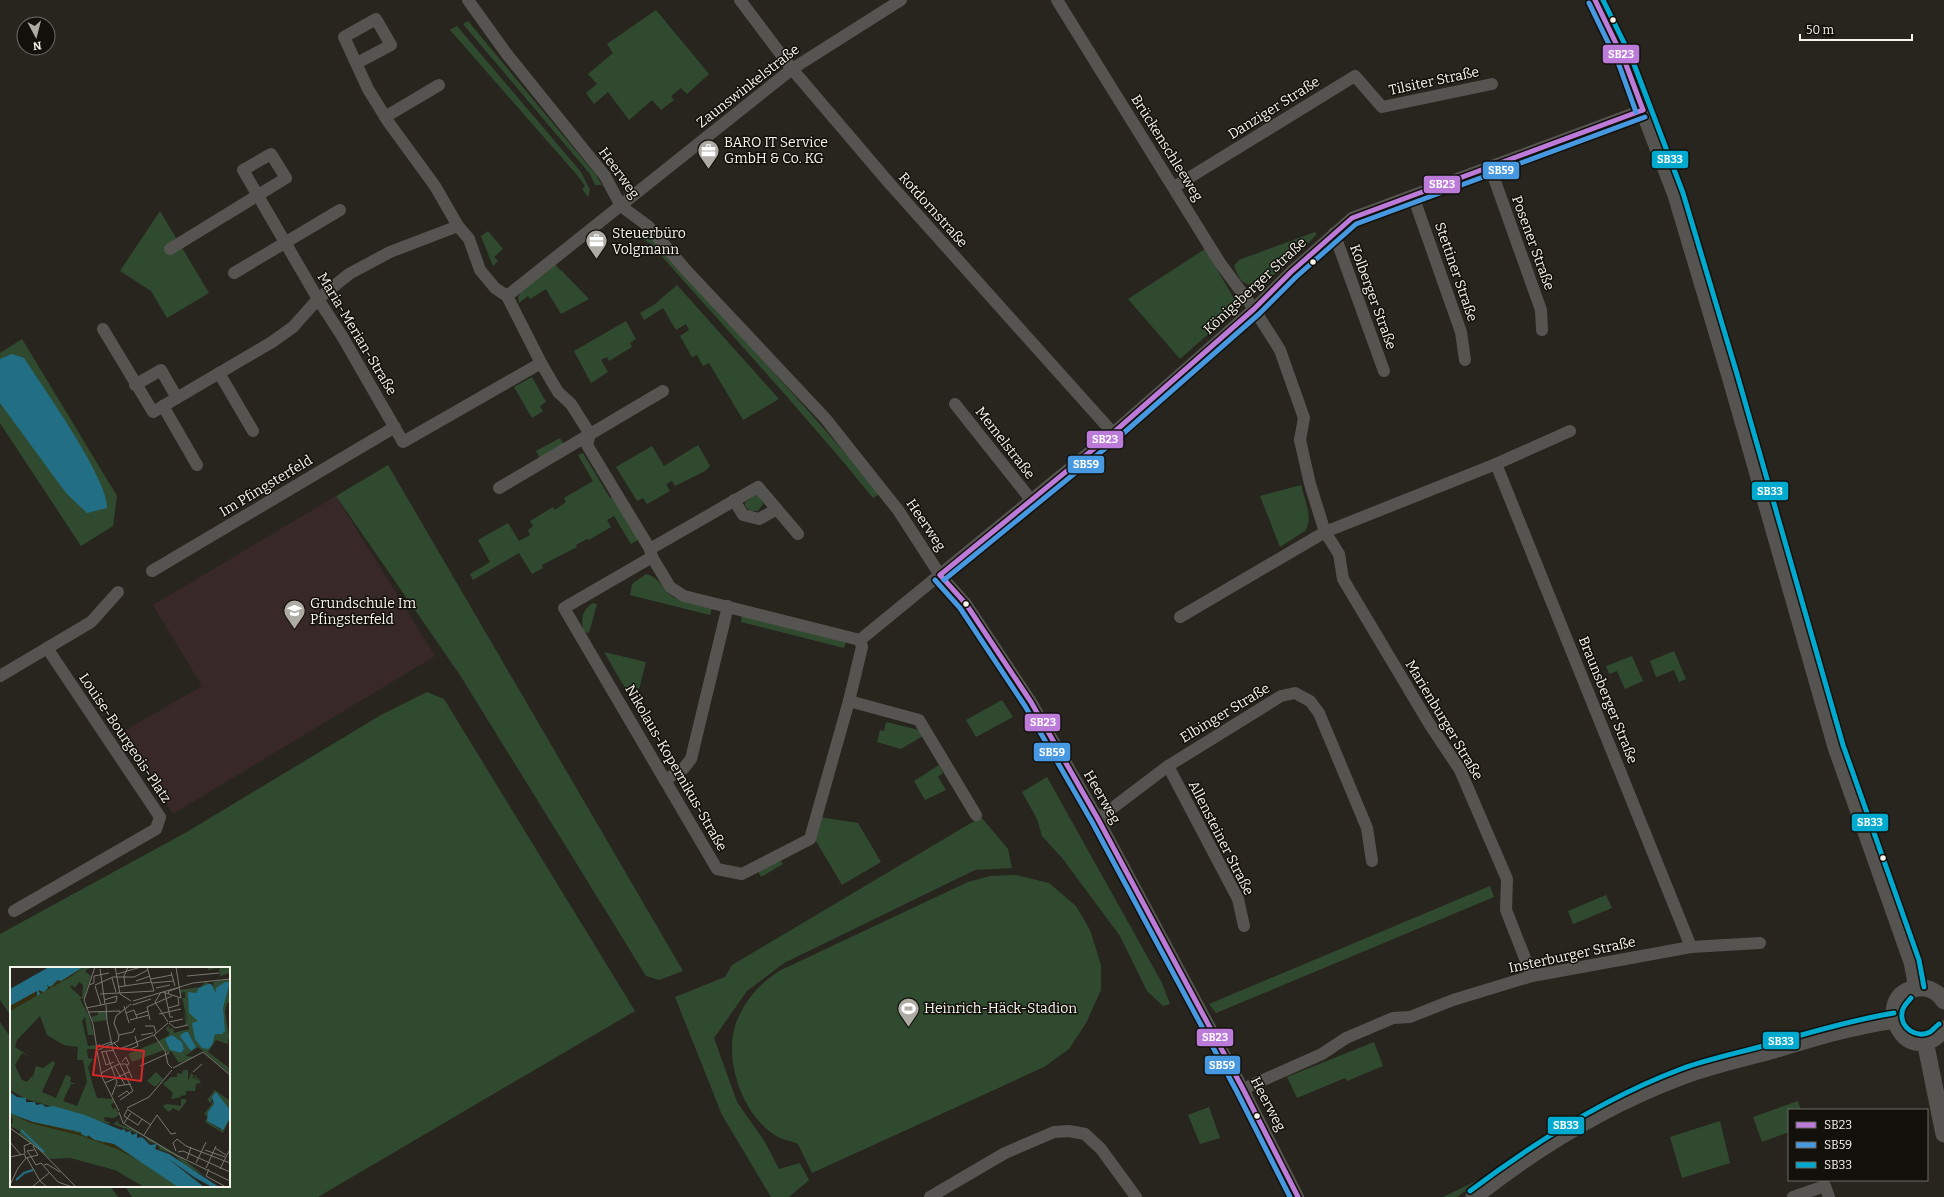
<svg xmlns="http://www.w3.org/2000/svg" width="1944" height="1197" viewBox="0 0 1944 1197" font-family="Bitter,serif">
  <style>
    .education { fill: #392828 }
    .green { fill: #304a2f }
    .water { fill: #226f85 }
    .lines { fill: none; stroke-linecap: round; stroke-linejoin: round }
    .street { stroke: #565450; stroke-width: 12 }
    .secondary { stroke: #565450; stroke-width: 17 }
    .bus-1-casing { stroke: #12100b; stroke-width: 8 }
    .bus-2-casing { stroke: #12100b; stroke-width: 8 }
    .bus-3-casing { stroke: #12100b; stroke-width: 8 }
    .bus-1 { stroke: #bd7bd9; stroke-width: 5 }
    .bus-2 { stroke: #4699e1; stroke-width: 5 }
    .bus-3 { stroke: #00a9ce; stroke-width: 5 }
    .bus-dot { fill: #f6f3eb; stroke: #12100b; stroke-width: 1.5 }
    .labels { text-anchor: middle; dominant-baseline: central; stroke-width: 3; stroke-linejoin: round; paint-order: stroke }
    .street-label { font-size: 14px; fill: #f6f3eb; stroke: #12100b }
    .poi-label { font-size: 14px; fill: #f6f3eb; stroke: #12100b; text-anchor: start }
    .inset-river { fill: none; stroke: #226f85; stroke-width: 2 }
    .inset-road { fill: none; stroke: #7a7771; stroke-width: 1 }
    .view { fill: #d62828; fill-opacity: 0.15; stroke: #d62828; stroke-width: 2 }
    .inset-edge { fill: none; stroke: #f6f3eb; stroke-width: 2 }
    .line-badge { stroke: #12100b; stroke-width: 1.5 }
    .badge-label { font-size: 11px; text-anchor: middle; font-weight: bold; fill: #fff }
  </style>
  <rect width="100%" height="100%" fill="#28251f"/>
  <!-- education -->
  <path class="education" d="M336,496L435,656L173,814L121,733L202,686L153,605Z"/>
  <!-- green -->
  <g class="green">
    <path d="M656,10L709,74L687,94L681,88L671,96L674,100L661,110L652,100L629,120L608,92L594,104L586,93L597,84L588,74L613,53L607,44Z"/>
    <path d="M468,21L596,175L602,185H595L590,174L463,24Z"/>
    <path d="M457,26L581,172L590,190L588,197L582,189L585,186L577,175L450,30Z"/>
    <path d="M160,211L209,293L167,318L151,291L120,271Z"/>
    <path d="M639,229C662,243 693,284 713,305C769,367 826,429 880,494L873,498C802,411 725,328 651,244L641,238Z"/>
    <path d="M488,231L503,249L494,257L498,261L493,266L481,236Z"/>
    <path d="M1315,232L1317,234C1305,246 1263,296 1243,282C1239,279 1236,271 1234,266L1239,260Z"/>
    <path d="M1205,249L1239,307L1180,359L1128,299Z"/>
    <path d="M555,264L560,270L559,271L561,270L589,299L561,314L546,289L530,299L528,296L519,303L518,297L521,292Z"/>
    <path d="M677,285L779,399L743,420L709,363L703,366L697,355L692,357L680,336L689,330L686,324L676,330L663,308L644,320L640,313L655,304Z"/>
    <path d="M626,321L636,339L630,343L632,347L609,361L607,357L601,360L608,372L591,383L574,351Z"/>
    <path d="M22,339L117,496L113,526L81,546L0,423V353Z"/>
    <path d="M532,377L546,402L540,406L543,411L532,418L514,387Z"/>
    <path d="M560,438L564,445L540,458L536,451Z"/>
    <path d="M698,445L710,466L705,471L675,486L672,481L666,484L670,491L647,504L643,498L637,501L616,467L652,446L664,466Z"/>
    <path d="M583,453L610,498L614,496L640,539L631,544L614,516L607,520L611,527L589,540L587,539L576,545L577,547L542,565L543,568L532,574L519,553L473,580L470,574L490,562L478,540L508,523L519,541L530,535L528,530L533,526L530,521L553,507L555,510L566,502L564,498L593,481L578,455Z"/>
    <path d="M388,465L683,971L659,980L646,976L460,675L336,496Z"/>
    <path d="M1301,485C1304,499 1314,518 1305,531L1280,547L1260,496Z"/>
    <path d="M757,494L762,500L763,504L758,511H750L745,506V502Z"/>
    <path d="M646,574C661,577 662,592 675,598C686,603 700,605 712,608L710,615L630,595L632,584Z"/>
    <path d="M593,603L597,604L589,633L584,632C580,621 582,609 593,603Z"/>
    <path d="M742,615L846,642L844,648L741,622Z"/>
    <path d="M1674,651L1686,679L1679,682L1674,670L1656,677L1650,661Z"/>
    <path d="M604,652L646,662L635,705Z"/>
    <path d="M1632,656L1643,681L1625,689L1617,671L1609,674L1606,666Z"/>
    <path d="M427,692L444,699L635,1011L318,1197H132L125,1186H229V968H11V1016L0,1000V934L185,833L381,715Z"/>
    <path d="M1002,700L1013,717L976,737L966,720Z"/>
    <path d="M886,722L919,730L923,736L901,749L877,742L880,730L884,731Z"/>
    <path d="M939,765L943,773L938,777L946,790L925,800L914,781Z"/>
    <path d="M1047,777L1162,983L1170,1004L1163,1006L1147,991L1120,936L1063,859L1042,836L1037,819L1022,792Z"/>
    <path d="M820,817L858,823L881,862L842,885L813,836Z"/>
    <path d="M981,817L1008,849L1012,868L975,870L784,963L747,991L714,1038L737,1102L765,1142L779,1169L800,1163L809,1180L789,1197H771L722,1115L675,997L725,977L732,965Z"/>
    <path d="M779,858L783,864L761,877L758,871Z"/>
    <path d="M1016,875L1049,883L1076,906L1090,930L1101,965V990L1086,1023L1069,1049L1044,1067L812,1173L798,1144C792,1141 784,1140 778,1137C742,1117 720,1054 739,1016C748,997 761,983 779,971L968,882L990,876Z"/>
    <path d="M1490,886L1494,897L1216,1013L1209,1004Z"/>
    <path d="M1606,895L1612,908L1573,924L1568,911Z"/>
    <path d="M0,1022L11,1038V1186H110L118,1197H0Z"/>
    <path d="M1374,1042L1383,1066L1347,1081L1345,1078L1297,1098L1287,1077Z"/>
    <path d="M1798,1101L1801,1110H1789V1132L1762,1142L1753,1117Z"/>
    <path d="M1209,1107L1220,1138L1200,1144L1188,1115Z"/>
    <path d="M1720,1121L1730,1163L1682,1178L1670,1137Z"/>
    <path d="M1476,1181L1477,1183L1457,1197H1443Z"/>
  </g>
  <!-- water -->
  <path class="water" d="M12,354L24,358C42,386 109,480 107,508L87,513L66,493L0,403V359Z"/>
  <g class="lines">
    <!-- street -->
    <g class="street">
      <path d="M468,0L506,53L605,176L621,206L648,226L686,270L825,418L898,510L940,575L966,604L1031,702L1098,819L1243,1089L1298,1197"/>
      <path d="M740,0L792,69L890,184L1113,433"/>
      <path d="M1057,0L1220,263L1254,309L1280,350L1304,418L1300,440L1310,484L1325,532L1339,554L1343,579L1430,725L1460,770L1507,879L1506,910L1532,976"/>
      <path d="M357,63L391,45L376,19L344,37L368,89L389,123L435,186L458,226L469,239L480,270L495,288L507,296L541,363L558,392L571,404L590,434L587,445L650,549L652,557L670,587L684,596L860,640L1113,433L1254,309L1291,272L1352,218L1643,110"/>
      <path d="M385,117L439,85"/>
      <path d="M1490,167L1541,310L1542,330"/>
      <path d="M1174,187L1355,76L1382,107L1492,84"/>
      <path d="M1413,196L1461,332L1465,360"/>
      <path d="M1334,233L1384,371"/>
      <path d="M170,249L286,178L271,154L243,170L318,299L342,336L403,442L541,363"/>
      <path d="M234,273L340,210"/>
      <path d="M507,296L792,69L901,0"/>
      <path d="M103,329L153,412L272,342L293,327L318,299L349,274L390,252L458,226"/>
      <path d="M219,373L253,431"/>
      <path d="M135,385L161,370L177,398"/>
      <path d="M955,404L1032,501"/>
      <path d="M163,406L197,465"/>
      <path d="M1496,464L1570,431"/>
      <path d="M499,488L663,391"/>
      <path d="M734,500L743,515L759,519L777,509"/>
      <path d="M650,549L758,487L798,534"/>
      <path d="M652,557L564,608L717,869L742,874L810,839L849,701L862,647L860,640"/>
      <path d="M152,571L395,427"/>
      <path d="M1180,617L1325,532L1496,464L1691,947"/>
      <path d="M0,676L91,622L118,592"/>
      <path d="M849,701L919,720L976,815"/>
      <path d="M1168,766L1238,899L1244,926"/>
      <path d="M665,780L683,769L691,759L728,606"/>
      <path d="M1098,819L1168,766L1281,696L1295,693L1310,701L1319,713L1367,828L1372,861"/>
      <path d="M14,911L156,829L160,817L47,648"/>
      <path d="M1243,1089L1322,1054L1346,1038L1393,1018L1410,1017L1453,1000L1532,976L1691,947L1760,943"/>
      <path d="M930,1197L1005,1153L1054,1132L1069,1131L1085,1134L1101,1149L1136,1197"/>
      <path d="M1793,1197L1825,1186L1829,1197"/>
    </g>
    <!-- secondary -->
    <g class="secondary">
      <path d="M1595,0L1625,62L1676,195L1730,376L1836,747L1912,962L1917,988"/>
      <path d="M1944,1001C1938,992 1928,987 1918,988C1868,994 1907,1074 1944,1029"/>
      <path d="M1925,1041L1944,1134"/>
      <path d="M1474,1197C1537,1147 1608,1104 1683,1076C1712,1065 1744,1058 1774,1050C1814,1038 1853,1026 1895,1020"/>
    </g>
    <defs>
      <g id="bus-1">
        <path d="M1595,0L1625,62L1643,110"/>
        <path d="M940,575L1113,433L1254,309L1291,272L1352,218L1643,110"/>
        <path d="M940,575L966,604L1031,702L1098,819L1243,1089L1298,1197"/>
      </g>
      <g id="bus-2">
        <path d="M1589,3L1619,65L1636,112"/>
        <path d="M935,580L960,608L1025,706L1092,822L1237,1092L1290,1197"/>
        <path d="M944,580L1118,438L1259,314L1296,277L1356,224L1645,117"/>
      </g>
      <g id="bus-3">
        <path d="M1603,0L1632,59L1683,193L1737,374L1843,745L1919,960L1924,987"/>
        <path d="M1911,998C1907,1003 1902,1007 1902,1013C1900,1028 1917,1039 1930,1032C1933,1030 1936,1026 1939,1024"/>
        <path d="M1470,1191C1535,1142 1604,1098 1681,1069C1711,1058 1743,1052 1774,1043C1814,1031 1853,1020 1894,1013"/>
      </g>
    </defs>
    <!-- bus-1 casing -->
    <use href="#bus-1" class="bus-1-casing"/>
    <!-- bus-2 casing -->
    <use href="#bus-2" class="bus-2-casing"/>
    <!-- bus-3 casing -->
    <use href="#bus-3" class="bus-3-casing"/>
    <!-- bus-1 -->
    <use href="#bus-1" class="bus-1"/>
    <!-- bus-2 -->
    <use href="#bus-2" class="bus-2"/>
    <!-- bus-3 -->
    <use href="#bus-3" class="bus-3"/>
  </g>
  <!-- icons -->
  <defs>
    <symbol id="office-pin" viewBox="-11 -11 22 30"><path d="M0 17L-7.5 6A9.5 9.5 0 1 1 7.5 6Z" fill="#aeaba4" stroke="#12100b"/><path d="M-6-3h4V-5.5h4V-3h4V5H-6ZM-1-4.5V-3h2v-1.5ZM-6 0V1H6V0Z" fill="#fff"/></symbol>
    <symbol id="school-pin" viewBox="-11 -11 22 30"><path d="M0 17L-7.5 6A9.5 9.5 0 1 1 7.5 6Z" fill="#aeaba4" stroke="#12100b"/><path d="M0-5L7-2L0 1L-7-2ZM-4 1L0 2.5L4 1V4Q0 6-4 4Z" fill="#fff"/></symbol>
    <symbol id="stadium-pin" viewBox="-11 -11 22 30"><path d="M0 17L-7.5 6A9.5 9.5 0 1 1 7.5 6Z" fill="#aeaba4" stroke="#12100b"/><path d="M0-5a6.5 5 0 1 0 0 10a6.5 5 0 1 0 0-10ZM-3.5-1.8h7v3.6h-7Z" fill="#fff"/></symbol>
  </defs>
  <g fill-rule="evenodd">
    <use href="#office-pin" x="696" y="138" width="25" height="34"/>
    <use href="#office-pin" x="584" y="228" width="25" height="34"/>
    <use href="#school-pin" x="282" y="598" width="25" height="34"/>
    <use href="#stadium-pin" x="896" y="996" width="25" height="34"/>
  </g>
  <!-- markers -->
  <g class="bus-dot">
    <circle cx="1613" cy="20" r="3.5"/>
    <circle cx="1313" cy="262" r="3.5"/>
    <circle cx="966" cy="604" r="3.5"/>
    <circle cx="1883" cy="858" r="3.5"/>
    <circle cx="1257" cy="1116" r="3.5"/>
  </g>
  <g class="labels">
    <!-- street labels -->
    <g class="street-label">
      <text transform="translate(1434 81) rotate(-12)">Tilsiter Straße</text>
      <text transform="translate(748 86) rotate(-38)">Zaunswinkelstraße</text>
      <text transform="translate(1274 108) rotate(-32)">Danziger Straße</text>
      <text transform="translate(1167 148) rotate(58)">Brückenschleeweg</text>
      <text transform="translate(619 173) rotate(54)">Heerweg</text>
      <text transform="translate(933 210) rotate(48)">Rotdornstraße</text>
      <text transform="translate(1533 243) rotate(70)">Posener Straße</text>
      <text transform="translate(1456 272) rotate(71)">Stettiner Straße</text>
      <text transform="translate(1255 286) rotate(-43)">Königsberger Straße</text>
      <text transform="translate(1373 297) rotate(70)">Kolberger Straße</text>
      <text transform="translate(357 334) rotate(59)">Maria-Merian-Straße</text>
      <text transform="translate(1005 443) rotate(52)">Memelstraße</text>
      <text transform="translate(266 486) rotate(-31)">Im Pfingsterfeld</text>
      <text transform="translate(926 525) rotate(56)">Heerweg</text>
      <text transform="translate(1608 700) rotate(68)">Braunsberger Straße</text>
      <text transform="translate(1225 713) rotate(-31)">Elbinger Straße</text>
      <text transform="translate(1444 720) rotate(59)">Marienburger Straße</text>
      <text transform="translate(125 738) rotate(56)">Louise-Bourgeois-Platz</text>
      <text transform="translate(676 768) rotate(60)">Nikolaus-Kopernikus-Straße</text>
      <text transform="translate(1102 797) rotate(60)">Heerweg</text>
      <text transform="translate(1221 838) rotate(63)">Allensteiner Straße</text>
      <text transform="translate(1572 955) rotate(-12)">Insterburger Straße</text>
      <text transform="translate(1268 1104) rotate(62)">Heerweg</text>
    </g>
    <!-- poi labels -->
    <g class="poi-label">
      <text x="724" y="142">BARO IT Service<tspan x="724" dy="16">GmbH &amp; Co. KG</tspan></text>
      <text x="612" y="233">Steuerbüro<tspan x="612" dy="16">Volgmann</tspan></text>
      <text x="310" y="603">Grundschule Im<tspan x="310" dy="16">Pfingsterfeld</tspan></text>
      <text x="924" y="1008">Heinrich-Häck-Stadion</text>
    </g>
  </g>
  <!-- overview -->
  <g transform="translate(10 967)">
    <rect width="220" height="220" fill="#28251f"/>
    <path d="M81,0L75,4L81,9L74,31L70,32L79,49L84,68H78L75,50L72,54L78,79L86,78V82H77L78,91L83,92L78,100L83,119L87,131L103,132L104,136L101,137L103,142L106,141L109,148L104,151L94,150L95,154L101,156L99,157L16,132L0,123V44L67,2ZM69,15L73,18L72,31L60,20L62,18L65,21ZM30,49L37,68L54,78L68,80L67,93H73L77,115L67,139L53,134L61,117H66L60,115L61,110L56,108L46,131L32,125L45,96L43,94L33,101L26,99L21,117L23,108L17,115L12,113L8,105L5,98L12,86L20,90L5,80L7,73ZM186,0H220V6L210,9L209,1L198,3V1ZM220,12V36H217L215,45L220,75L218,71V77L206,73L198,85L218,100L220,107L188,80L175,89L185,90L169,96L161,84L158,86L147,75L159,68V65L160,67L156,62L159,58V62L163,61L164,66L179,62L178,57L177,58L173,59L176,57L174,45L178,56L172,31H175V25L170,26L169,23L190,20L196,15L204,19L203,15ZM175,65H178L186,80L181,84L171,71L170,68ZM162,68L172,75L174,82L171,86L160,83L155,72ZM88,44H96V53L83,55L81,50L88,48ZM147,75L154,83L122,95L118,87ZM173,103H178V114L181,106L184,109L182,111H187L185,110V108L187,110V112L184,113H187L188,111L191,116L186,117L185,124H176V128L170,129L171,130V132H176V135L169,144L163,141L159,145L153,140L155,139H152L157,137L171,139V130L161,132L163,126L153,117L161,110H167V106L172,107ZM146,105L153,112L145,120L137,114ZM205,123L220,134V143L206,126L201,134L204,137L197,154L211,163L220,151L213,166L195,155L198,150L194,147L202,137L197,133ZM0,146L18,154L83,160L181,220H134L105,203L60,191L40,192L9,167L10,164L2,160L0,154L2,158L3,153ZM108,154L109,157L123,162L165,186L195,209L173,197L164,187L147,182H150L147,177L139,175L134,169L103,157Z" fill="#304a2f" fill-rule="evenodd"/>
    <path d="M74,0L62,9L0,44V39L7,34L27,24L26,28L30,27L28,22L34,25L37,22L36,17L42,20L47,12L51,14L57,6L61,8L66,3L65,1L70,3ZM0,146L25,155L62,164L64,162V165L70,166L72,164L85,173L86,171L93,176L96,174L104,177L135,196L168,220L132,195L107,182L72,169L20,156Z" fill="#342d0f"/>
    <path d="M39,0H73L51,14L48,13L40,20L37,18L38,21L34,25L28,23L30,27L27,29V24L0,39V22ZM215,15H220L213,41L215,64L212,67H205L202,78L198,82L192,81L185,72L182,56L188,54L179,46L178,25L186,26L189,21L198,17H201L206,26V21ZM175,65H178L186,80L181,84L171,71L170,68ZM162,68L172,75L174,82L171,86L160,83L155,72ZM0,125L7,130L16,131V135H25L26,138L32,137L36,140L43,139L75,148L111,163L114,162L116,165L120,164L122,168L127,166V171L132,170L140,178L147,177L145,182L159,187L209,220H202L184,210L156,190L194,220H168L104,177L85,173L78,168L77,170L71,167V165L23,155L7,149L0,146ZM206,125L220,143V151L213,163L197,154L198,145L204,137L202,130Z" fill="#226f85"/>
    <path class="inset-river" d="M11,163L34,185M6,213L14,206L23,203"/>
    <path class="inset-road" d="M85,0L74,33L83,57L87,82M105,0L110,27L121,34M137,0L144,24M90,2L95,37M161,5L165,19M107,7L131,0M177,9L209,6M102,11L106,25M141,12L162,8M126,14L140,9M142,16L163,14M79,18L84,16V9L99,6M85,18L103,10H124L138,3M85,19L91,38M115,19L114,9L118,0M108,20L141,15M146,21L160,18M151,25L145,35L158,55M153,25L171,31L166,0M155,26L160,50H163M90,27L144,24M158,27L159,24L168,21M94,33L107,29L106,35M123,34L183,16L220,12M96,38L97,54M122,38L141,32M114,39L119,56M76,41L106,35M158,41L169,38L168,31M78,45L110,44V46M116,46L124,43L127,51M149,47L171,42M126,48L138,44M120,53L139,48M140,53L137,40L162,29M97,54L103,83L123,124L110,133M159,55L173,52M159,56L165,61L178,58M135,59H144L146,66M109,68L123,65L125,61M131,68L143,66M144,68L155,84L158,97L162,101M104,76L110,82L144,68L158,56M89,77L90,79L101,75M120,82L128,79L125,69M88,83L108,74L109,69L104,56L106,49L121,37M87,84L92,110L109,144M91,85L104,83M92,85L96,98L104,95M96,85L107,115L102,128M112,95L116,90L119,97L117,98M110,97H116L122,111M130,99L159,86M105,100L115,118M163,101L193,85L220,108M183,105L192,97M91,106L109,97M95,116L119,105M107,119L121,117M108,130L117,124L120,127M117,141L139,130L162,103M117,142L141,158M117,143L114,149L128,158L132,152M109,145L113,156L164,187L220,214M114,156L121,146M0,161L29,182L66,220M134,168L147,148L161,167L166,166M0,175L11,188M205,181L216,188M195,183L215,190M166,184L163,176L167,172L176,179L220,196M168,185L173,184L220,205M15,187L14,179L21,176M20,188L17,184L24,183M20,188L26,198L31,196L48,215L62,220M0,190L14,187L16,191M17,191L30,214L37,220M177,192L181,180M186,196L196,175M34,198L37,197L50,205M196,201L206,179M199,202L196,209L216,220M210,202L219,184M0,218L8,201L16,191L28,188L23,179M22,220L39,206"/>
    <path class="view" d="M87,79L134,84L131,114L83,108Z"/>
    <rect width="220" height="220" class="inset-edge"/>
  </g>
  <g class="line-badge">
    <rect x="1602" y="44" width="38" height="20" rx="4" fill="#bd7bd9"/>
    <rect x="1651" y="150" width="38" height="19" rx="4" fill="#00a9ce"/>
    <rect x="1482" y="161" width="38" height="19" rx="4" fill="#4699e1"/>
    <rect x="1423" y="175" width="38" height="19" rx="4" fill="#bd7bd9"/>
    <rect x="1086" y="430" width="38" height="19" rx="4" fill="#bd7bd9"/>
    <rect x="1067" y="455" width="38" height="19" rx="4" fill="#4699e1"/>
    <rect x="1751" y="481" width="38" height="20" rx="4" fill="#00a9ce"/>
    <rect x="1024" y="713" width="37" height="19" rx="4" fill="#bd7bd9"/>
    <rect x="1033" y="742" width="38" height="20" rx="4" fill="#4699e1"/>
    <rect x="1851" y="813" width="38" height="19" rx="4" fill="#00a9ce"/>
    <rect x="1196" y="1028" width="38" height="19" rx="4" fill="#bd7bd9"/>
    <rect x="1762" y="1031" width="38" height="19" rx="4" fill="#00a9ce"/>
    <rect x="1204" y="1055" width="37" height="20" rx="4" fill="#4699e1"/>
    <rect x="1547" y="1116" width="38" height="19" rx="4" fill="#00a9ce"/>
  </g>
  <g class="badge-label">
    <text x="1621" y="58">SB23</text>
    <text x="1670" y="163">SB33</text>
    <text x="1501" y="174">SB59</text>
    <text x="1442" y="188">SB23</text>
    <text x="1105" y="443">SB23</text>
    <text x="1086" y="468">SB59</text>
    <text x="1770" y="495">SB33</text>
    <text x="1043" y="726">SB23</text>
    <text x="1052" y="756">SB59</text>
    <text x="1870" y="826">SB33</text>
    <text x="1215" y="1041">SB23</text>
    <text x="1781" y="1045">SB33</text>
    <text x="1222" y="1069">SB59</text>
    <text x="1566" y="1129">SB33</text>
  </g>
  <!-- legend -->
  <rect x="1788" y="1109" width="140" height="72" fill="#12100b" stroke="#6d6b65"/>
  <rect x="1796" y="1122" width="20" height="6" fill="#bd7bd9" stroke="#6d6b65"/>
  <text x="1824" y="1129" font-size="12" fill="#f6f3eb">SB23</text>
  <rect x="1796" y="1142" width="20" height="6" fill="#4699e1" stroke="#6d6b65"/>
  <text x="1824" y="1149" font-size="12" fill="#f6f3eb">SB59</text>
  <rect x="1796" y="1162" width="20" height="6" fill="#00a9ce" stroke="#6d6b65"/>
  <text x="1824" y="1169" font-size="12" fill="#f6f3eb">SB33</text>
  <!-- north arrow -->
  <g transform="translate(36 36) rotate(173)"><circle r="19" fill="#12100b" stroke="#6d6b65"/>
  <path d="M0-3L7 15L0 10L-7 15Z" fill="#aeaba4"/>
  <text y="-6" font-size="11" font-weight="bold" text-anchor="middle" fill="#f6f3eb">N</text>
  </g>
  <!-- scale -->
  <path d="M1800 34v6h112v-6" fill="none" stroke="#f6f3eb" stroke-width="2"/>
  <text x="1806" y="34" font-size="12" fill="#f6f3eb" stroke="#12100b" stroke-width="3" paint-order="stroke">50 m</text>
</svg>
